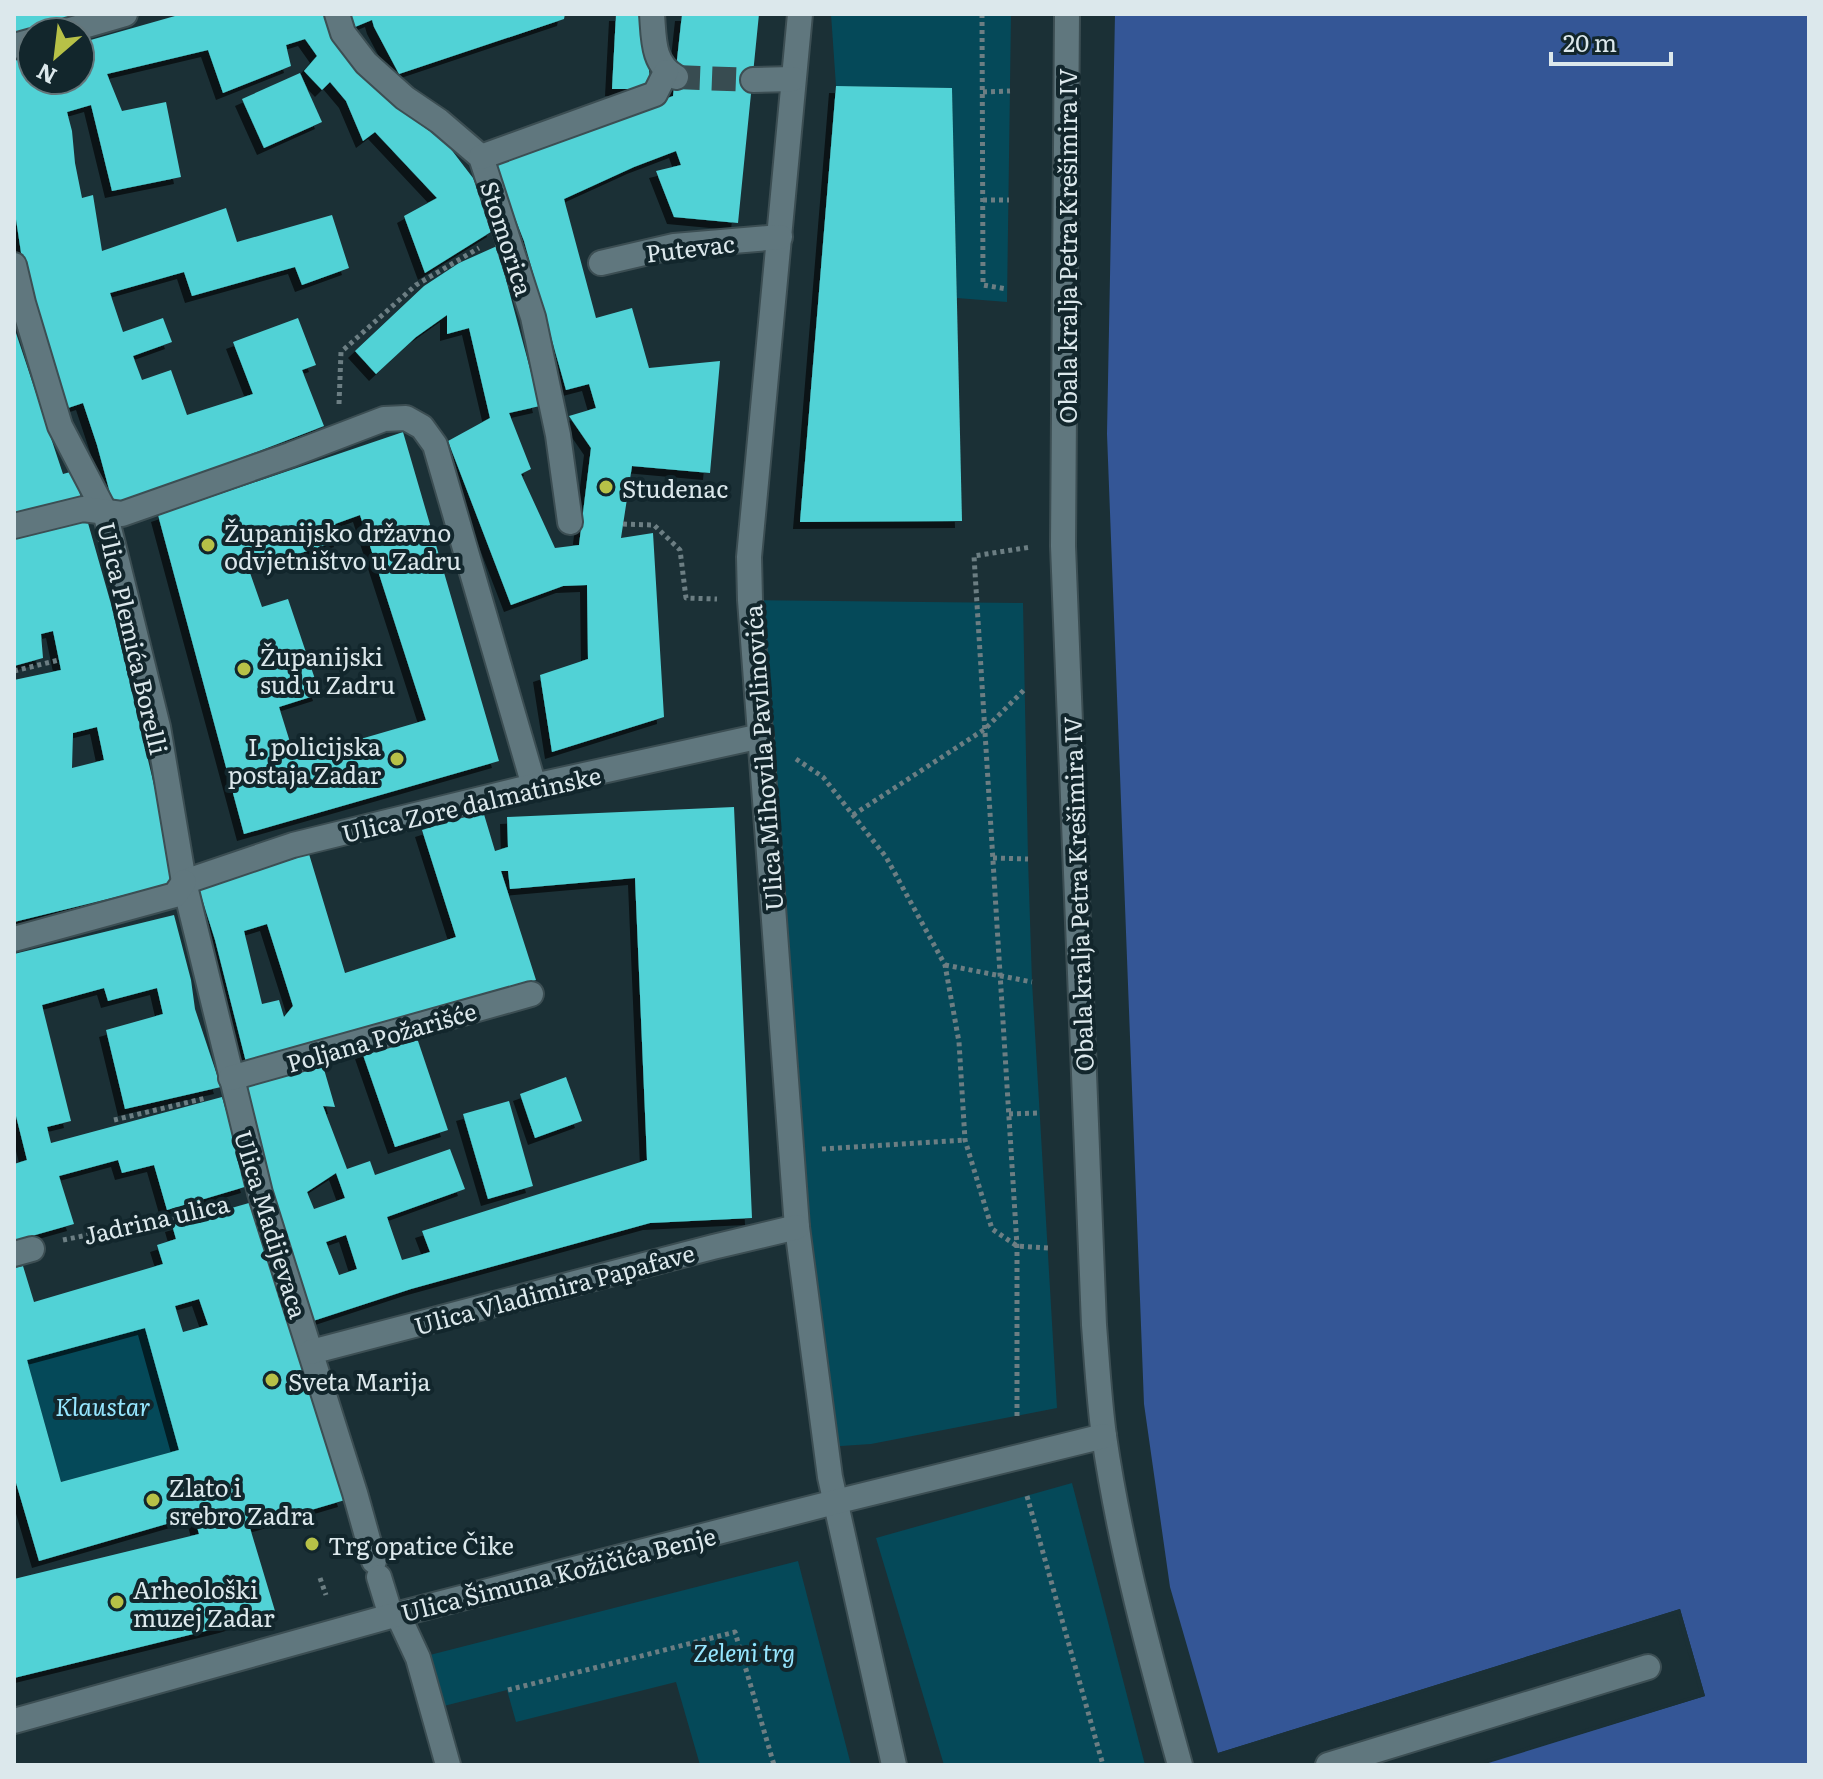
<svg xmlns="http://www.w3.org/2000/svg" width="1823" height="1779" viewBox="0 0 1823 1779" font-family="Literata,serif">
  <style>
    .green { fill: #054959 }
    .water { fill: #345696 }
    .pier { fill: #1b3036 }
    .building { fill: #51d2d6; fill-rule: evenodd; filter: url(#shadow) }
    .lines { fill: none; stroke-linecap: round; stroke-linejoin: round }
    .minor-tunnel { stroke: #384c51; stroke-width: 24; stroke-dasharray: 24 12; stroke-linecap: butt }
    .minor-casing { stroke: #3c4e53; stroke-width: 28 }
    .path { stroke: #6c7e83; stroke-width: 5; stroke-dasharray: 4 4; stroke-linecap: butt }
    .minor { stroke: #60777e; stroke-width: 24 }
    .poi-dot { fill: #b7c147; stroke: #12262c; stroke-width: 3 }
    .labels { text-anchor: middle; dominant-baseline: central; stroke-width: 8; stroke-linejoin: round; paint-order: stroke }
    .street-label { font-size: 24px; fill: #dce8ec; stroke: #12262c }
    .poi-label { font-size: 24px; fill: #dce8ec; stroke: #12262c; text-anchor: start }
    .park-label { font-size: 24px; font-style: italic; fill: #96e6ff; stroke: #12262c }
  </style>
  <defs>
    <filter id="shadow"><feDropShadow dx="-7" dy="7" stdDeviation="0" flood-color="#0009"/></filter>
  </defs>
  <rect width="100%" height="100%" fill="#1b3036"/>
  <!-- green -->
  <g class="green">
    <path d="M831,14H1011L1007,302L957,298L952,88L836,86Z"/>
    <path d="M750,600L1023,603L1028,859L1032,982L1057,1408L871,1444L826,1447Z"/>
    <path d="M145,1328L179,1450L61,1482L27,1360Z"/>
    <path d="M1072,1483L1145,1765H944L876,1538Z"/>
    <path d="M798,1561L851,1765H700L676,1682L516,1722L507,1690L432,1709L418,1658Z"/>
  </g>
  <!-- water -->
  <path class="water" d="M1115,14H1809V1765H1482L1705,1696L1680,1609L1218,1753L1170,1587L1144,1404L1107,434Z"/>
  <!-- pier -->
  <path class="pier" d="M1680,1609L1705,1696L1478,1765L1481,1761L1700,1694L1677,1614L1216,1756L1218,1753Z"/>
  <!-- building -->
  <g class="building">
    <path d="M14,14H90V15L14,36Z"/>
    <path d="M182,14H325L331,31L401,110L447,144L473,178L494,230L425,273L404,216L437,198L375,132L363,141L346,101L330,82L322,90L304,71L317,56L305,39L286,45L291,66L223,93L208,50L107,74L122,111L166,102L181,177L112,191L91,105L67,112L72,131L75,163L82,198L93,195L102,251L226,208L237,242L332,215L349,268L302,285L295,267L192,296L184,272L110,293L123,332L163,318L172,342L133,356L142,380L171,370L187,415L253,394L233,342L298,318L316,365L302,370L324,426L142,496L113,504L97,445L83,403L65,409L25,279L14,206V61L32,56V80H80V43Z"/>
    <path d="M346,14H565L564,19L399,74L374,27L372,20L350,29Z"/>
    <path d="M616,14H643L651,89H612Z"/>
    <path d="M682,14H759L738,223L674,217L656,171L681,165L676,151L634,167L564,199L596,318L632,308L649,368L720,361L710,473L632,466L621,538L653,533L664,717L552,752L540,675L588,659L587,585L563,586L511,605L448,441L490,418L469,328L447,334V315L416,337L376,374L355,351L424,286L459,263L497,246L540,406L509,413L531,469L521,474L555,548L579,545L591,448L569,416L596,408L589,384L566,390L524,241L493,162L673,96Z"/>
    <path d="M300,73L322,122L264,148L242,99Z"/>
    <path d="M836,86L952,88L962,521L800,522Z"/>
    <path d="M14,327L63,474L74,471L82,502L14,520Z"/>
    <path d="M403,432L499,761L244,834L158,515ZM360,515L426,720L295,758L279,707L320,694L288,599L262,607L249,570L341,540L335,524Z"/>
    <path d="M86,516L111,604L177,882L14,922V680L61,670L53,631L41,634L43,658L14,666V533ZM97,727L104,760L72,768L73,733Z"/>
    <path d="M734,807L752,1218L650,1223L411,1289L313,1321L282,1231L240,1083L321,1059L335,1107L323,1106L347,1169L370,1161L375,1175L450,1149L465,1189L387,1217L402,1260L430,1252L422,1231L647,1160L635,878L510,889L508,871H501L536,980L293,1055L247,1066L215,940L199,889L309,854L345,973L456,937L422,830L483,811L495,851L508,847L507,817ZM267,924L293,1006L284,1017L279,1000L262,1004L244,931ZM336,1173L345,1198L314,1209L307,1192ZM346,1235L357,1269L339,1275L326,1242Z"/>
    <path d="M174,915L191,980L195,1009L221,1087L125,1109L106,1030L163,1014L157,988L108,1001L104,988L42,1005L71,1121L47,1127L51,1143L222,1097L248,1186L167,1210L154,1165L122,1173L118,1160L59,1176L74,1224L14,1241V1164L27,1160L14,1108V954Z"/>
    <path d="M416,1035L448,1130L395,1147L362,1052Z"/>
    <path d="M566,1077L582,1121L535,1138L520,1094Z"/>
    <path d="M509,1101L533,1186L488,1199L463,1114Z"/>
    <path d="M256,1201L345,1500L250,1528L275,1611L226,1626L14,1678V1579L199,1534L194,1516L39,1561L14,1476V1268L23,1266L34,1302L163,1264L157,1245L176,1239L172,1225ZM199,1299L208,1325L183,1332L175,1306ZM145,1328L179,1450L61,1482L27,1360Z"/>
  </g>
  <g class="lines">
    <!-- minor-tunnel -->
    <path class="minor-tunnel" d="M676,77L753,80"/>
    <defs>
      <g id="minor">
        <path d="M337,14L343,33L366,63L405,98L439,121L481,157L533,317L558,435L570,522"/>
        <path d="M652,14C654,38 652,64 676,77"/>
        <path d="M800,14L749,557L750,600L797,1227L830,1477L894,1765"/>
        <path d="M1067,14L1063,546L1094,1325C1097,1362 1099,1399 1104,1436C1120,1547 1150,1657 1180,1765"/>
        <path d="M63,32L125,14"/>
        <path d="M14,46L32,41"/>
        <path d="M753,80L793,79"/>
        <path d="M481,157L655,94L666,72"/>
        <path d="M601,263L674,246L780,237"/>
        <path d="M14,265L23,303L60,426L105,512L158,727L184,882L260,1193L355,1493L374,1561"/>
        <path d="M14,526L83,509L122,514L290,455L384,419L406,418L422,427L435,445L534,786"/>
        <path d="M184,882L293,845L534,786L761,736"/>
        <path d="M14,939L175,895L184,882"/>
        <path d="M231,1078L531,994"/>
        <path d="M14,1254L32,1249"/>
        <path d="M311,1352L713,1247L797,1227"/>
        <path d="M379,1577L391,1616"/>
        <path d="M398,1615L418,1658L448,1765"/>
        <path d="M14,1721L391,1616L835,1502L1104,1436"/>
        <path d="M1328,1765L1648,1667"/>
      </g>
    </defs>
    <!-- minor casing -->
    <use href="#minor" class="minor-casing"/>
    <!-- path -->
    <g class="path">
      <path d="M982,14L983,285L1007,289"/>
      <path d="M983,92L1010,91"/>
      <path d="M983,200H1009"/>
      <path d="M339,404L341,352L416,285L479,248"/>
      <path d="M623,524L654,525L680,550L686,598L717,599"/>
      <path d="M14,671L59,660"/>
      <path d="M796,759L823,777L886,857L945,965L959,1042L965,1140L992,1229L1017,1246L1048,1248"/>
      <path d="M853,815L985,729L1025,689"/>
      <path d="M993,858L1028,859"/>
      <path d="M945,965L1032,982"/>
      <path d="M1009,1114L1040,1113"/>
      <path d="M114,1120L206,1098"/>
      <path d="M822,1149L965,1140"/>
      <path d="M63,1240L172,1218L228,1202"/>
      <path d="M1017,1416V1246L974,556L1031,547"/>
      <path d="M1027,1496L1103,1765"/>
      <path d="M320,1578L326,1595"/>
      <path d="M508,1690L735,1632L774,1765"/>
    </g>
    <!-- minor -->
    <use href="#minor" class="minor"/>
  </g>
  <!-- markers -->
  <g class="poi-dot">
    <circle cx="606" cy="487" r="8"/>
    <circle cx="208" cy="545" r="8"/>
    <circle cx="244" cy="669" r="8"/>
    <circle cx="397" cy="759" r="8"/>
    <circle cx="272" cy="1380" r="8"/>
    <circle cx="153" cy="1500" r="8"/>
    <circle cx="312" cy="1544" r="8"/>
    <circle cx="117" cy="1602" r="8"/>
  </g>
  <g class="labels">
    <!-- street labels -->
    <g class="street-label">
      <text transform="translate(508 238) rotate(72)">Stomorica</text>
      <text transform="translate(1066 246) rotate(-90)">Obala kralja Petra Krešimira IV</text>
      <text transform="translate(690 247) rotate(-7)">Putevac</text>
      <text transform="translate(134 638) rotate(77)">Ulica Plemića Borelli</text>
      <text transform="translate(762 758) rotate(-94)">Ulica Mihovila Pavlinovića</text>
      <text transform="translate(471 803) rotate(-13)">Ulica Zore dalmatinske</text>
      <text transform="translate(1077 894) rotate(-92)">Obala kralja Petra Krešimira IV</text>
      <text transform="translate(381 1036) rotate(-16)">Poljana Požarišće</text>
      <text transform="translate(156 1218) rotate(-13)">Jadrina ulica</text>
      <text transform="translate(272 1224) rotate(73)">Ulica Madijevaca</text>
      <text transform="translate(554 1288) rotate(-15)">Ulica Vladimira Papafave</text>
      <text transform="translate(558 1573) rotate(-14)">Ulica Šimuna Kožičića Benje</text>
    </g>
    <!-- poi labels -->
    <g class="poi-label">
      <text x="622" y="487">Studenac</text>
      <text x="224" y="531">Županijsko državno<tspan x="224" dy="28">odvjetništvo u Zadru</tspan></text>
      <text x="260" y="655">Županijski<tspan x="260" dy="28">sud u Zadru</tspan></text>
      <text x="381" y="745" text-anchor="end">I. policijska<tspan x="381" dy="28">postaja Zadar</tspan></text>
      <text x="288" y="1380">Sveta Marija</text>
      <text x="169" y="1486">Zlato i<tspan x="169" dy="28">srebro Zadra</tspan></text>
      <text x="328" y="1544">Trg opatice Čike</text>
      <text x="133" y="1588">Arheološki<tspan x="133" dy="28">muzej Zadar</tspan></text>
    </g>
    <!-- park labels -->
    <g class="park-label">
      <text x="103" y="1405">Klaustar</text>
      <text x="744" y="1651">Zeleni trg</text>
    </g>
  </g>
  <!-- border -->
  <rect width="1823" height="1779" fill="none" stroke="#dce8ec" stroke-width="32"/>
  <!-- north arrow -->
  <g transform="translate(56 56) rotate(208)"><circle r="38" fill="#12262c" stroke="#637479" stroke-width="2"/>
  <path d="M0-6L14 30L0 20L-14 30Z" fill="#b7c147"/>
  <text y="-12" font-size="22" font-weight="bold" text-anchor="middle" fill="#dce8ec">N</text>
  </g>
  <!-- scale -->
  <path d="M1551 52v12h120v-12" fill="none" stroke="#dce8ec" stroke-width="4"/>
  <text x="1563" y="52" font-size="24" fill="#dce8ec" stroke="#12262c" stroke-width="6" paint-order="stroke">20 m</text>
</svg>
